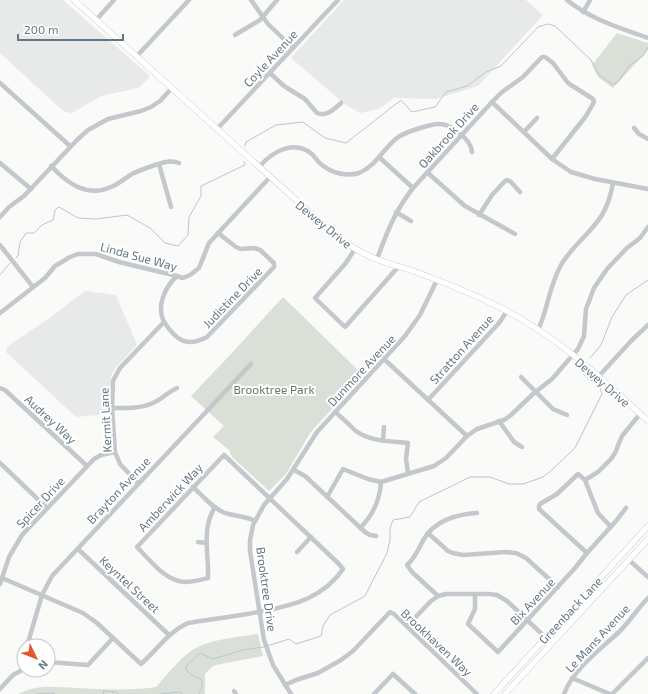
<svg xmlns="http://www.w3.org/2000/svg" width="648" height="694" viewBox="0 0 648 694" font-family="'Exo 2',sans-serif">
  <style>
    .built { fill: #e8e9e9 }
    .green { fill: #dadfd7 }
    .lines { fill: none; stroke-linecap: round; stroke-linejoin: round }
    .stream { stroke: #bbc7cb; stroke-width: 1 }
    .major-casing { stroke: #b5babe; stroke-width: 6 }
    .minor { stroke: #c3c8cc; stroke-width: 4.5 }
    .major { stroke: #fff; stroke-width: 5.5 }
    .labels { text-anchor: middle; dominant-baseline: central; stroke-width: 4; stroke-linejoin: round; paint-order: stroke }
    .street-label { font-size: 12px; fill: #657683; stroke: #fff }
    .park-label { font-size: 12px; fill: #687a64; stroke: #fff }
  </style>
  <rect width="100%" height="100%" fill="#fafaf8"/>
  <!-- built -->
  <g class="built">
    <path d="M0,0H63L150,76L140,87L129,90L101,96L72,113L66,112L61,109L0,53Z"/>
    <path d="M344,0H526L543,15L478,86L436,99L394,98L379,109L360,113L346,105L291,58Z"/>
    <path d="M85,291L116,295L137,345L116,367L111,376L109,390V414L76,417L6,352L7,347L51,317Z"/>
  </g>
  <!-- green -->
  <g class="green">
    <path d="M617,33L648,43V50L613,88L598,77L592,65Z"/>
    <path d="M283,297L363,375L310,433L286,474L269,491L232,457L229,450L213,437L224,426L191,396L231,354Z"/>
    <path d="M258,634L263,656L221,664L213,666L205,674V694H18C38,684 54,687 76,688C102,689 129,691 156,687C167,675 182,655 196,648C213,639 239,637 258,634Z"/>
  </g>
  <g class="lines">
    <!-- stream -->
    <g class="stream">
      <path d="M245,146L246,142L276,125L303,122L325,138L346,143L401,100L412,112L435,107L446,92L467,86L486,72L501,66L538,27L548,24L555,26L591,60L599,75L612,84L617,83L630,65L643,56L648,47"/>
      <path d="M16,258L18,256L20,242L26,233H34L42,225L53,220L55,210L59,207L78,218L96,219L127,215L150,228L165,243L178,246L188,235L189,217L201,196V186L245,165L244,162"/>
      <path d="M0,275L10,263"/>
      <path d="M590,358L601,345L612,317L626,295L648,280"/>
      <path d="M267,646L289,639L296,644L321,636L323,626L330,615L365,596L387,553L390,540V528L393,520L410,517L419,502L470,477H490L509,484H523L543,477L554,468L575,448L602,394L600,388L582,373L581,370"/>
      <path d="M36,694L52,693L55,694"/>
      <path d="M104,694L103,691L116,692L119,694"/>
      <path d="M160,694L180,692L182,694"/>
      <path d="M199,694L202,688V680L192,675L186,670L187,665L200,653L213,659L243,650L264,647"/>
    </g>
    <defs>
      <g id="major">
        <path d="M74,0L336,236C347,243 356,250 367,255C382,263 400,266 416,272C443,282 471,293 497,306C555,334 601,378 648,421"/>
        <path d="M494,694L648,526"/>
        <path d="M505,694L648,539"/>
      </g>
    </defs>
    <!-- major casing -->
    <use href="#major" class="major-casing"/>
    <!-- minor -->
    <g class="minor">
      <path d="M251,0L268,24L293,48"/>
      <path d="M567,0C590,19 620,28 648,38"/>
      <path d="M583,12L590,0"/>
      <path d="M97,19L114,0"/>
      <path d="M235,35L260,20L277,0"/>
      <path d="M137,56L189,0"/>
      <path d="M270,73L284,86L305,99L317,113C327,117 334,109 341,103"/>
      <path d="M0,83L70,146"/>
      <path d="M492,102L502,92L523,77L542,57H545L553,63L568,83L593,99L594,102L586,116L552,159"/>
      <path d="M634,128L639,134L648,139"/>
      <path d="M217,129L338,0"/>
      <path d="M524,132L537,118"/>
      <path d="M379,157L413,188"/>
      <path d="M0,163L31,189"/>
      <path d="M159,164L171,207"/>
      <path d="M51,166C67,183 87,198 111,187C119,184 125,178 132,174C140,170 149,167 158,164C166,162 171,160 179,163"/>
      <path d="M259,167C272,152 293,139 312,154C315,157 318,162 322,165C332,173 347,177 359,173C376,166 383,149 397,138C403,133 432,123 440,124C445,124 452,127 456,131C463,136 471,142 472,152"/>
      <path d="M428,173L465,206L515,234"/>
      <path d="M396,212L411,221"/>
      <path d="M479,215L492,195L505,181L507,180L511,182L520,192"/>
      <path d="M0,217L9,207L24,196L77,140L88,130L108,119L141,111L151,107L160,101L172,88"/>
      <path d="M0,245L33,287"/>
      <path d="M355,249L345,264L315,298L345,327L399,266"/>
      <path d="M377,259C387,232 395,211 413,188L492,102L552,159L571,172L595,179L648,189"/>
      <path d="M0,313L45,278L55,266L70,257L78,254H96L119,262L169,274L183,278L190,275L199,268L209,243L270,177"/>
      <path d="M164,322C176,340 186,348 207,337L274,267V263L260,250L254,248L241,249L236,247L218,233"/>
      <path d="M538,330C548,309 549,286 561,265C572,246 591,233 602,215C608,205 611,194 613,183"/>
      <path d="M384,359L467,436"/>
      <path d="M599,376L631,341L648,325"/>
      <path d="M521,377L553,409L567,415"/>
      <path d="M0,388L5,390L87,466"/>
      <path d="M428,400L499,323L507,311"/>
      <path d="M112,408C125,408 140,409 153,403C162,399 168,392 177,388"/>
      <path d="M335,412C343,418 349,425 356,431C371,442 390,441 408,443L406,459L408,473"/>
      <path d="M499,421L514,442L522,447"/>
      <path d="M383,441L384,427"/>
      <path d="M0,463L47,508"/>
      <path d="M294,470L305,476L365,532L370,535L376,536"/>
      <path d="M585,480L598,472L611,459L615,453L622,436L640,414"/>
      <path d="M138,483L120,464L115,452L112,408L113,381L120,368L164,322C156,306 165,287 177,276"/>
      <path d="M193,487C203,496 212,508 225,513C235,516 245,516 255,521"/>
      <path d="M327,497L343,469L368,479L381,482L434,466L446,458L467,436L477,429L504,420L511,415L533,394L552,379L578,349L584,336L586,309L594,288L607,269L627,248L640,238L648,227"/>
      <path d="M360,528C374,514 380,500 381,482"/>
      <path d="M428,533L448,551L453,553L463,555L506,552L516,553L526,558L558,587"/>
      <path d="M198,542L206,543"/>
      <path d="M78,549L169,635"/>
      <path d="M297,552L311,537"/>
      <path d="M587,553L539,509V506L540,504L557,494L578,474L585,480L598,513L611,527"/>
      <path d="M629,560L648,577"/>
      <path d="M2,578L83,613L97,623L141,664C157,650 168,632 188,623C213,619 238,616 264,611C295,605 324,597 343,569L339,564L224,455L137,547C150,560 165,581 185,582C193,582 200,580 208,578C209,554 201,529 215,507"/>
      <path d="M0,584L9,557L22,535L94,459L101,455L115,452"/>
      <path d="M475,594V609L468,624L498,652L575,568L587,553L616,521L626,508"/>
      <path d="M438,596L412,572L407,565C416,557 418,549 424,539C434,521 457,514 477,513"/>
      <path d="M407,626L431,601L438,596L446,594H489L497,595L507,601L545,637"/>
      <path d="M27,646L42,595L52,576L251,364"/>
      <path d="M48,662L88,665L113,638"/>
      <path d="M572,678L610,694"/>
      <path d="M285,685L296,680L318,673L341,660L353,651L390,612L394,614L477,694"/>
      <path d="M0,689L13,675L24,669"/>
      <path d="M234,691L236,694"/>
      <path d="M291,694L273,665L264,640L250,551V540L253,525L264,505L287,479L317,432L405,336L420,315L437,280"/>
      <path d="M374,694L393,674L415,694"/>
      <path d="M564,694C574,668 600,650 620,631C630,621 638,608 648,598"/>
      <path d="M612,694L648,658"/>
    </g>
    <!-- major -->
    <use href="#major" class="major"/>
  </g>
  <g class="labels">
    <!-- street labels -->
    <g class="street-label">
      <text transform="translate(270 58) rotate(-47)">Coyle Avenue</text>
      <text transform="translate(448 135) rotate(-48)">Oakbrook Drive</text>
      <text transform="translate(324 224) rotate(39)">Dewey Drive</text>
      <text transform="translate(139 256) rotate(15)">Linda Sue Way</text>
      <text transform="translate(232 297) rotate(-46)">Judistine Drive</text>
      <text transform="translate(461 349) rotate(-48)">Stratton Avenue</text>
      <text transform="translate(361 370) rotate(-47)">Dunmore Avenue</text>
      <text transform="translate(603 382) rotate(41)">Dewey Drive</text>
      <text transform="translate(51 419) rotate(43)">Audrey Way</text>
      <text transform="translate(105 420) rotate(-93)">Kermit Lane</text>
      <text transform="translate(118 490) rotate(-47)">Brayton Avenue</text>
      <text transform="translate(170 497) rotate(-47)">Amberwick Way</text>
      <text transform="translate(40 502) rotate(-47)">Spicer Drive</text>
      <text transform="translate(130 584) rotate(43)">Keyntel Street</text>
      <text transform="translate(267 589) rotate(82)">Brooktree Drive</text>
      <text transform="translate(532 601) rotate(-47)">Bix Avenue</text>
      <text transform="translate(570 610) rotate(-47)">Greenback Lane</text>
      <text transform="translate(597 638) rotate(-47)">Le Mans Avenue</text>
      <text transform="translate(437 642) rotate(43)">Brookhaven Way</text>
    </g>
    <!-- park labels -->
    <g class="park-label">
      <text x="274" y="389">Brooktree Park</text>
    </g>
  </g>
  <!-- north arrow -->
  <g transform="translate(36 658) rotate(133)"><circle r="19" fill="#ffffff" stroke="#c1c8cd"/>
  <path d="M0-3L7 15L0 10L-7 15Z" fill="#e4572e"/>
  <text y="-6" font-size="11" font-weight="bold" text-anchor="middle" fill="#657683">N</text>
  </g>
  <!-- scale -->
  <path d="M18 34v6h105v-6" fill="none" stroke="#657683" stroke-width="2"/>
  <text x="24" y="34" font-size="12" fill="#657683" stroke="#ffffff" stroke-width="3" paint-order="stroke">200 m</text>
</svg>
